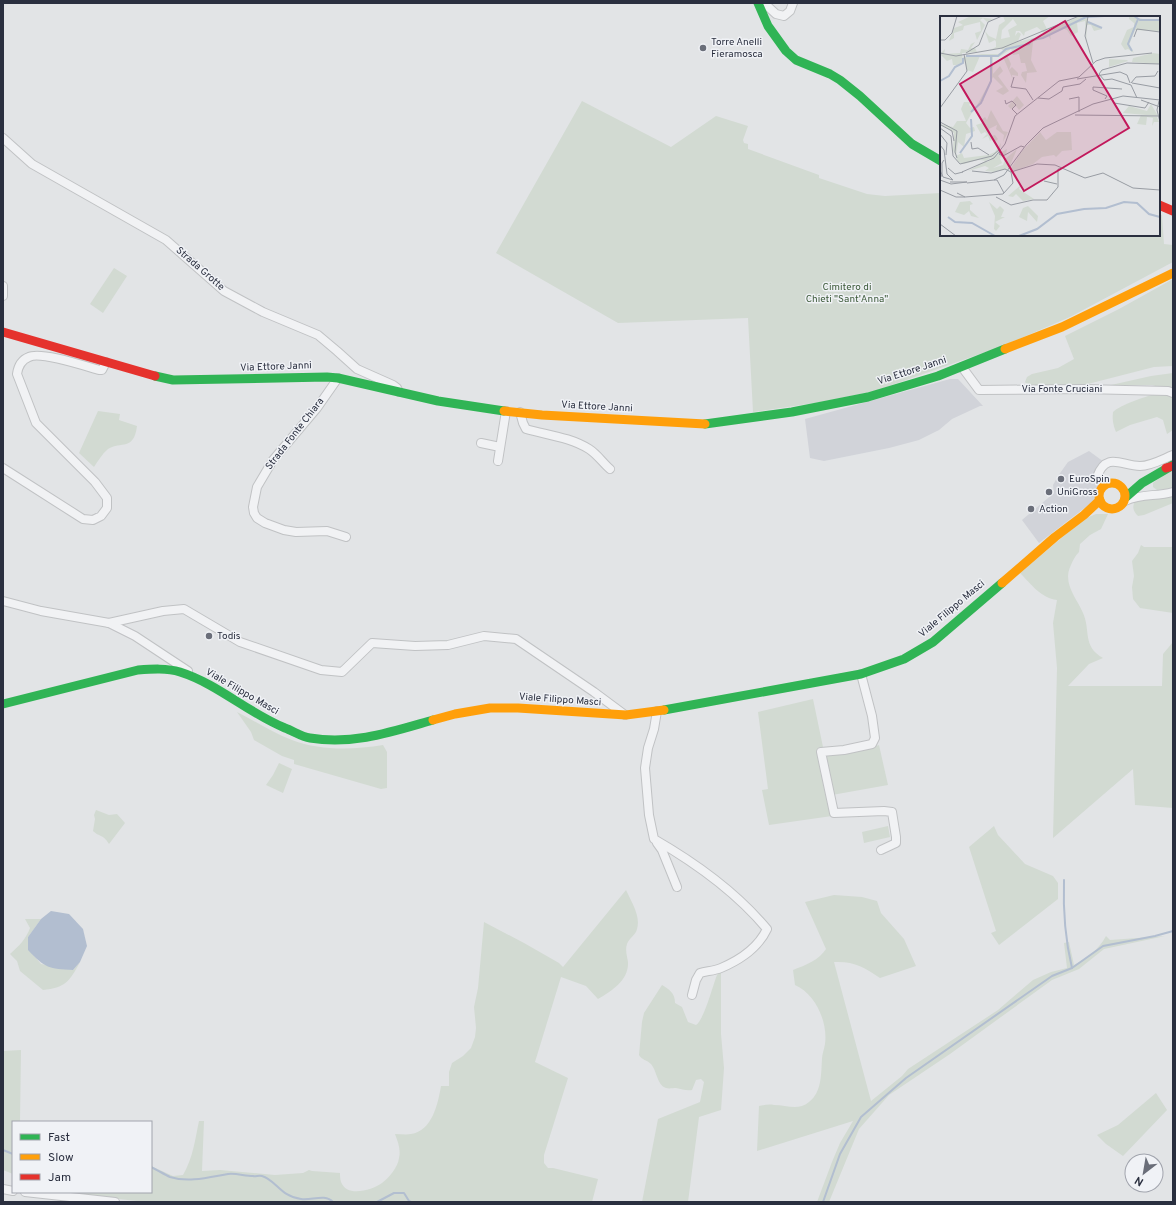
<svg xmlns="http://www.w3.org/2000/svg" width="1176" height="1205" viewBox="0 0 1176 1205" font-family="Overpass,sans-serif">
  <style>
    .built { fill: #d1d3d9 }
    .green { fill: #d2dad2 }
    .water { fill: #b2bed0 }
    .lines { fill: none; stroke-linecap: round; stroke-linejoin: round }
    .stream { stroke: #b2bed0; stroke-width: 2 }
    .street-casing { stroke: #c0c2c4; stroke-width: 10 }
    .street { stroke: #f1f2f4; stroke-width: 8 }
    .fast { stroke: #30b455; stroke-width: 9 }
    .slow { stroke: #ff9f0a; stroke-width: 9 }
    .jam { stroke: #e5322d; stroke-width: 9 }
    .poi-dot { fill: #6a6e79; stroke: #f0f2f6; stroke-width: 1.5 }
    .labels { text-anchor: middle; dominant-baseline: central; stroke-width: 3; stroke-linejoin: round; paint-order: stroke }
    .poi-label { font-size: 10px; fill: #2a2f3f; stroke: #f0f2f6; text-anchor: start }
    .street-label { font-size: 10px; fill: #2a2f3f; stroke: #f0f2f6 }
    .park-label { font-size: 10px; fill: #3b5938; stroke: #f0f2f6 }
    .inset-river { fill: none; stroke: #b2bed0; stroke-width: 2 }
    .inset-road { fill: none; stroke: #989ca3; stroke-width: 1 }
    .view { fill: #c2185b; fill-opacity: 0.15; stroke: #c2185b; stroke-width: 2 }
    .inset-edge { fill: none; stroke: #2a2f3f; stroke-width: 2 }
  </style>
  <rect width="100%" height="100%" fill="#e2e4e6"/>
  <!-- built -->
  <g class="built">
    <path d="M950,379H958L983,406H980L952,419L939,430L919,440L889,448L824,461L810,458L805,419Z"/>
    <path d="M1089,451L1104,462L1096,474L1100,488L1095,500L1039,543L1022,520L1054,493L1053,485L1058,476L1068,462Z"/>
  </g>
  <!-- green -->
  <g class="green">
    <path d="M582,101L671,147L716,116L748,126L743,140L744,143L748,144V149L819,175V178L867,194L885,196L941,193V235H1159V214L1162,215L1164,244L1173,245V262L1070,317L1000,347L875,391L815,403L753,412L748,318L618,323L496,253Z"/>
    <path d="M114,268L127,276L103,313L90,304Z"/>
    <path d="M1173,279V366L1154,367L1080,386H1028L1025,382L1027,377L1032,374L1058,368L1074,359L1065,336L1119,309Z"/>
    <path d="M1173,373V391L1152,385H1111L1151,376Z"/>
    <path d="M1156,394L1173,396V430L1167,434L1163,420L1157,417L1130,425L1116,432C1113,425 1112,419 1113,412C1120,405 1146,396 1156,394Z"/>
    <path d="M98,411L120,414L119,420L137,426C134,451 121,441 108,449C102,454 98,461 94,467L79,453Z"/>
    <path d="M1173,468V488L1157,490L1153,487V483Z"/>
    <path d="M1173,493V503L1144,515L1138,516C1133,511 1132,507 1135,501Z"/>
    <path d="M1096,514H1108L1101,529L1090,535L1080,544L1079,552C1075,556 1073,560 1071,565C1062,583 1076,597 1083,613C1091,631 1082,646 1103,658L1089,664L1068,686H1162L1163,654L1173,642V808L1135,805L1133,769L1053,838L1057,668L1053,623L1057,600C1041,598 1031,584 1020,573L1084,519Z"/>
    <path d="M1141,545L1144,547H1173V613L1140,608L1133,599L1132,587L1134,576L1132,561L1138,553Z"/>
    <path d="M813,699L823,747L818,748L832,816L769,825L762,790L768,789L758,712Z"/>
    <path d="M237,712C255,721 273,733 292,740C321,751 353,750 383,745L387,752V788L381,789L294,764V760L282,756L254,740L251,732Z"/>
    <path d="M879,745L888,785L832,795L823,755L854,752Z"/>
    <path d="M279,763L292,769L283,793L266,785L273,775Z"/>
    <path d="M96,810L109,815L117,814L125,823L109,844C103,834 99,837 93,831L95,819L94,815Z"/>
    <path d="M888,826L890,837L864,843L862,832Z"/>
    <path d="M994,826L998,835L1025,864L1053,876L1058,883V899L999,945L991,933L996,931L969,847Z"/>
    <path d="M626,890C631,901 641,916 637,929C636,935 629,938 627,944C625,950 627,956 628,962C629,980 612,991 598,999L586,986L561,977L535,1062L568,1078L544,1155V1163L548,1168H553L598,1179L592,1202H146L54,1192H151V1166L173,1176L183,1175C193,1158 195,1140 199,1121H204L202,1171L220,1170L275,1175L303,1173L309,1170L312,1171L340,1173C340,1175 340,1179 341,1182C347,1198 372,1190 382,1183C389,1178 398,1167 399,1158C401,1150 398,1142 395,1134C400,1134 406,1135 411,1134C432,1131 438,1104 441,1086H449V1072L452,1063L463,1056L471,1048L475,1037L476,1028L474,1007L478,988L484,922L524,943L559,963L563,967Z"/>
    <path d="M834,895L862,897L877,901L881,913L904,939L916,966L880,978C864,967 854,961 834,962L871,1101L902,1076L908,1069L998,1010L1033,980L1051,972L1067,968L1064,943L1069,942L1074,965C1088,958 1099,949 1106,936L1110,940L1165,936L1104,949L1079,969L1052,980L950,1054L889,1095L859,1129L829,1202H817L832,1162L840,1143L853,1121L757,1151L759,1106C764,1105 769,1104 774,1105C787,1105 798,1111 809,1102C822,1092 821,1074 822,1059C822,1054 824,1050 825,1044C828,1023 816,994 795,985L793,970C806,965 819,960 826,949L805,902Z"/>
    <path d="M25,919H41L28,937L29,950L41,964L73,970L80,962C70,981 65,988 43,990L20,971L17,961L10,954C19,946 26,939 30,928Z"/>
    <path d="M721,971V1034L724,1068L721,1110L699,1117L688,1202H642L658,1119L700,1102L704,1082L701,1079L696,1080L692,1090C686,1091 682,1089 676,1088C673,1088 669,1089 666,1088C657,1085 657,1071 651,1064C647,1060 642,1060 639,1055L642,1022L644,1013L662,985C670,990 675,993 675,1003L682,1007L688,1022L696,1025C704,1020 713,985 717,975Z"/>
    <path d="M21,1050L20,1122H13V1174L3,1170V1051Z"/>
    <path d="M1156,1093L1167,1110L1123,1156L1106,1144L1097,1135L1118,1125Z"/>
  </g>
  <!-- water -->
  <path class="water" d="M51,911L69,914L83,929L87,946L80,962L73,970C49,969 45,968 28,950V937L41,919Z"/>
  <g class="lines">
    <!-- stream -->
    <g class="stream">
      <path d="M1064,880C1063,910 1065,939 1072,968"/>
      <path d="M3,1150L13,1154"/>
      <path d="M151,1167C157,1170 164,1174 170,1177C189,1183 210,1177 228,1174C236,1173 245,1176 253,1176C256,1177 258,1175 262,1176C276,1180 281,1197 301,1199C311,1201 325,1193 333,1202"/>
      <path d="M377,1202L394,1193H404L409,1201L411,1202"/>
      <path d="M823,1202L840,1154L861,1117L906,1078L1052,976L1072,968L1103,946L1155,936L1173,931"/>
    </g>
    <defs>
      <g id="street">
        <path d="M764,3L776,14L784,16L790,11L793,3"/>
        <path d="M3,138L32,164L166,240L224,291L263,312L318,335L337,351L357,369L393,385L397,388L399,392"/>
        <path d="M3,286V296"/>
        <path d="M962,367L979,390L1083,389L1168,391L1173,393"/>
        <path d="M338,378L317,408L273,460L257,487L253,507L254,513L257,518L265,523L284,530L296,532L327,531L346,537"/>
        <path d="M520,412L523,423L526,429C547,435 570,437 589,449C597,454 603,463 610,469"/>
        <path d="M481,443L500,447"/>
        <path d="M498,461L506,411"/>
        <path d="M3,468L83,519L93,520L101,516L107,508V498L95,482L36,423L17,374C18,367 21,360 29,357C40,351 85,366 99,370H102L106,362"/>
        <path d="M1097,477C1106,451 1122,466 1140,466C1151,466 1163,459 1173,455"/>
        <path d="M1125,501C1143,493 1155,497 1173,492"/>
        <path d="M3,601L41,611L109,623L135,636L188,671"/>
        <path d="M109,623L163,611L184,609L240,642L321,670L342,672L372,643L415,646L448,645L484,636L516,639L594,692L625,715"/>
        <path d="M861,674L872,716L875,738L872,744L844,750L821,752L834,813L884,811L892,812L896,837V843L881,850"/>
        <path d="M657,711L654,729L648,748L645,768L649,815L654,839C694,862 737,893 767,929C758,948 740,960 721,968C714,971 706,971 700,973L696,980L692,995"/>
        <path d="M657,843L662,850L677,887"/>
        <path d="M3,1189L13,1191"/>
        <path d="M25,1192L115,1202"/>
      </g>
    </defs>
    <!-- street casing -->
    <use href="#street" class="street-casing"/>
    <!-- street -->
    <use href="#street" class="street"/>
    <!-- fast -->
    <g class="fast">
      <path d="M758,3L768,26L786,51L796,60L830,74L840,80L860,96L912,144L941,161"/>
      <path d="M155,376L173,380L327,377L338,378L438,401L504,411"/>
      <path d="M705,424L792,412L868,397L938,376L1005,349"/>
      <path d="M1126,497L1142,483L1173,465"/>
      <path d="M3,704L138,670C152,669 167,668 180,672C218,684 248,713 285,728C293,731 302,737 310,738C354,745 391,732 433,720"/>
      <path d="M664,710L861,674L904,659L933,642L1002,583"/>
    </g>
    <!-- slow -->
    <g class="slow">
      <path d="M1005,349L1062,327L1173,273"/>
      <path d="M504,411L542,415L705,424"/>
      <circle cx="1112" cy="496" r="13"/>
      <path d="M1002,583L1055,537L1084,515L1100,500"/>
      <path d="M433,720L455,714L490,708H518L626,715L664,710"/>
    </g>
    <!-- jam -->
    <g class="jam">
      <path d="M1159,205L1173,211"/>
      <path d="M3,332L155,376"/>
      <path d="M1166,468L1173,466"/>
    </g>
  </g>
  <!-- markers -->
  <g class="poi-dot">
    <circle cx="703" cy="48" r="4"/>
    <circle cx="1061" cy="479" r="4"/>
    <circle cx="1049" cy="492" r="4"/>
    <circle cx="1031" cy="509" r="4"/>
    <circle cx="209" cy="636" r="4"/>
  </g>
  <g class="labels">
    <!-- poi labels -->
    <g class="poi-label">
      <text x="711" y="42">Torre Anelli<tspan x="711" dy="12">Fieramosca</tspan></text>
      <text x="1069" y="479">EuroSpin</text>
      <text x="1057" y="492">UniGross</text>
      <text x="1039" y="509">Action</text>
      <text x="217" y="636">Todis</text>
    </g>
    <!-- street labels -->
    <g class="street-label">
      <text transform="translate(200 269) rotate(41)">Strada Grotte</text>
      <text transform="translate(276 367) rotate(-2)">Via Ettore Janni</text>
      <text transform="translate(912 371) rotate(-18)">Via Ettore Janni</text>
      <text x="1062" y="389">Via Fonte Cruciani</text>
      <text transform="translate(597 407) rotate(3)">Via Ettore Janni</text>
      <text transform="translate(295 434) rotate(-52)">Strada Fonte Chiara</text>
      <text transform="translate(952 609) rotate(-40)">Viale Filippo Masci</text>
      <text transform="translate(242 692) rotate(30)">Viale Filippo Masci</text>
      <text transform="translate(560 700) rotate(4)">Viale Filippo Masci</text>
    </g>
    <!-- park labels -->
    <g class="park-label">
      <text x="847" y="287">Cimitero di<tspan x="847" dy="12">Chieti "Sant'Anna"</tspan></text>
    </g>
  </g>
  <!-- overview -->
  <g transform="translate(940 16)">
    <rect width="220" height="220" fill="#e2e4e6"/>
    <path d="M31,0L53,3L47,6L43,2L40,4L45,9L37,24L35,17L41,15L40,6L24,10L23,14L14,17V22L9,25L14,12L23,9L18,6ZM63,0H110L103,5L108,15L105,16L140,0H147V4L151,8L162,13L154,15L151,9H147L146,28L145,5L137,7L138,16L131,20L127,14L122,12L110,18L111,24L108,19L93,26L91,44L97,56L87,57L86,67L81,59L82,56L87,55L85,47H81L79,38L73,39L71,33L59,41L53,40V58L60,50L63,55L58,60L69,75L63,79L56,75L63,71L53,61L43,83L44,85L42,84L41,88L36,91L52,62L50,41L40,40L33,56L27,54L23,41L42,38H58L64,35L60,32L50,34L56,31V26L55,24L49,27L45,15L49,20L56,23L59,9L65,5ZM73,3L77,9L68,14L70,21L61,23L62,14ZM97,11L104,17L98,21L73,27L78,25L81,18L78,16L75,20L76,15H80L84,20L85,16ZM189,0L203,3H220V15L195,14L189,29L194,37L188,33L185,34L181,28L187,14L194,11V7L189,3ZM35,26L31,32H35L37,36L22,37L23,46L17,49H13L12,43L7,45L0,38L5,33L4,38L20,37L21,33L28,34L31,28ZM213,37L220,38V48L192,46L193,42ZM67,39L71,48L69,54L72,51L78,57V60L72,59L73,64L63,41ZM169,43L187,44L188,45L169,51ZM77,80L84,89L79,94L76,90L71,93L68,90ZM24,86H31L29,89L34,93L26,107L30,112L34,111L35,115L26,118L24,131L18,126L16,140L22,137L24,142L48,139L55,136L61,127L60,133L55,139L49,145L47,146L44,145H48L39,144L51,140L24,148L18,146L13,134L14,117L0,108L13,111L17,105H26L21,93ZM211,88L218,100L183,97L189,90L207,95ZM51,94L63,115L68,116L63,126L64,119L56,113L57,109L49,113L51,120L55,119L58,123L55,126L57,131L53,123L50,125L48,120L42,123L47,118L45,116L41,118L36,109L42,107L41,104L45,101L47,104ZM201,99L217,101L219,106H214L212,110L213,102L207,101L206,109L197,108ZM100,116L106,124L117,116H131L132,134L122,135L116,141L114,139L102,141L93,148L74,155L71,152L82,135ZM67,133L66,138L70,137L60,142L62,147L53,152L63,149L65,143L77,133L69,152L54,156L45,155L49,152L45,150L28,155ZM81,169L79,173L94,183L83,185L76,178L73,181L68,180ZM30,185L33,188L30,189V194L39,202L31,200L29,195L24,199L15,196L20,186ZM49,186L57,193L60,190L64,194L61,201H65L55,206L60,210L56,215L54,213L55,200ZM88,190L98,200L97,206L88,196L87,205L79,201L83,192Z" fill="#d2dad2" fill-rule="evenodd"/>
    <path class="inset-river" d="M194,0L200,4H220M148,6L162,12M192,35L188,28L198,3M26,40H58L66,33L89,28L92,24L103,22L146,1L164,0M0,65L9,60L15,51L23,47V42M31,96L41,87L51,65V40M20,137L32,120L31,103M8,201L15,206L32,207L55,220M79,220L97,213L117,198L144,193L166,192L184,186L197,187L209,198L220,201"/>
    <path class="inset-road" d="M148,0L145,20L153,47M194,21L197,13L220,16M0,24H5L12,17L17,0M0,37L16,40L62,32L139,0M26,37L39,29L48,6L62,0M159,58L162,54L187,47L220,48M159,58L164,64L172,63L191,69M74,61L71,71L86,73L93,84M137,63L180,56L187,59L190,67M191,67L196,61L215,60L218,55M192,67L220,72M191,69L197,82M98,82L109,83L122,75L123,71L140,68L146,63M129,83L139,81V96M165,83L167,80L153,74V71L182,73M172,83L174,87L205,92L209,86M65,84L66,88L72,85L76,89L72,93L77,98M201,84L220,91M219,85L217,94L220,106M0,92L27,55L24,38M135,99L218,100M0,106L17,115L15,136L17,142M1,109L12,115L14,125M0,112L11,120L13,140L20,148L52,140L60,133M0,118L7,127L6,139M31,126L32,133L38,132L49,139M0,129L4,134L7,158L13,164L3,161L0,154M60,135L59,138L63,140L81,130L84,131M8,152L15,158L23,156M32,155L51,157L65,153L71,156L97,148L115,149L145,162L163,157L193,172L220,174M22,156L54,142L65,128L75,100L119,65L139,61L156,45L165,42L212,37M0,160H2V147L4,144M0,164L11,168L27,166H10M54,164H57L64,177M104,165L117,168M27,167L54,164L64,159L86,129L103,112L153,88L183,80L220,84M0,174L16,181H25M17,177L25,181L63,178L73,167L71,156M56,181L71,189M71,189L93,184H107L118,171V153H121M0,208L16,220"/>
    <path class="view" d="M125,5L189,112L84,175L20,68Z"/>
    <rect width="220" height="220" class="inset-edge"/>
  </g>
  <!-- border -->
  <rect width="1176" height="1205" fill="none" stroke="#2a2f3f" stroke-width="8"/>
  <!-- legend -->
  <rect x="12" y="1121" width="140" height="72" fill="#f0f2f6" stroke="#a1a4ad"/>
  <rect x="20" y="1134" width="20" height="6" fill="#30b455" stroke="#a1a4ad"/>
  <text x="48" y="1141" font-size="12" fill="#2a2f3f">Fast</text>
  <rect x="20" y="1154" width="20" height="6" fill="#ff9f0a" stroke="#a1a4ad"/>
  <text x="48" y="1161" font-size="12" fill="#2a2f3f">Slow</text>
  <rect x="20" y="1174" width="20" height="6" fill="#e5322d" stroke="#a1a4ad"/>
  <text x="48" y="1181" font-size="12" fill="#2a2f3f">Jam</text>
  <!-- north arrow -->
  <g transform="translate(1144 1173) rotate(211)"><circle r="19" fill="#f0f2f6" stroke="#a1a4ad"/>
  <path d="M0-3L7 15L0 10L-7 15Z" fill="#6a6e79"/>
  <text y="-6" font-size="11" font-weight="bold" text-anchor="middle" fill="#2a2f3f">N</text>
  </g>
</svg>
